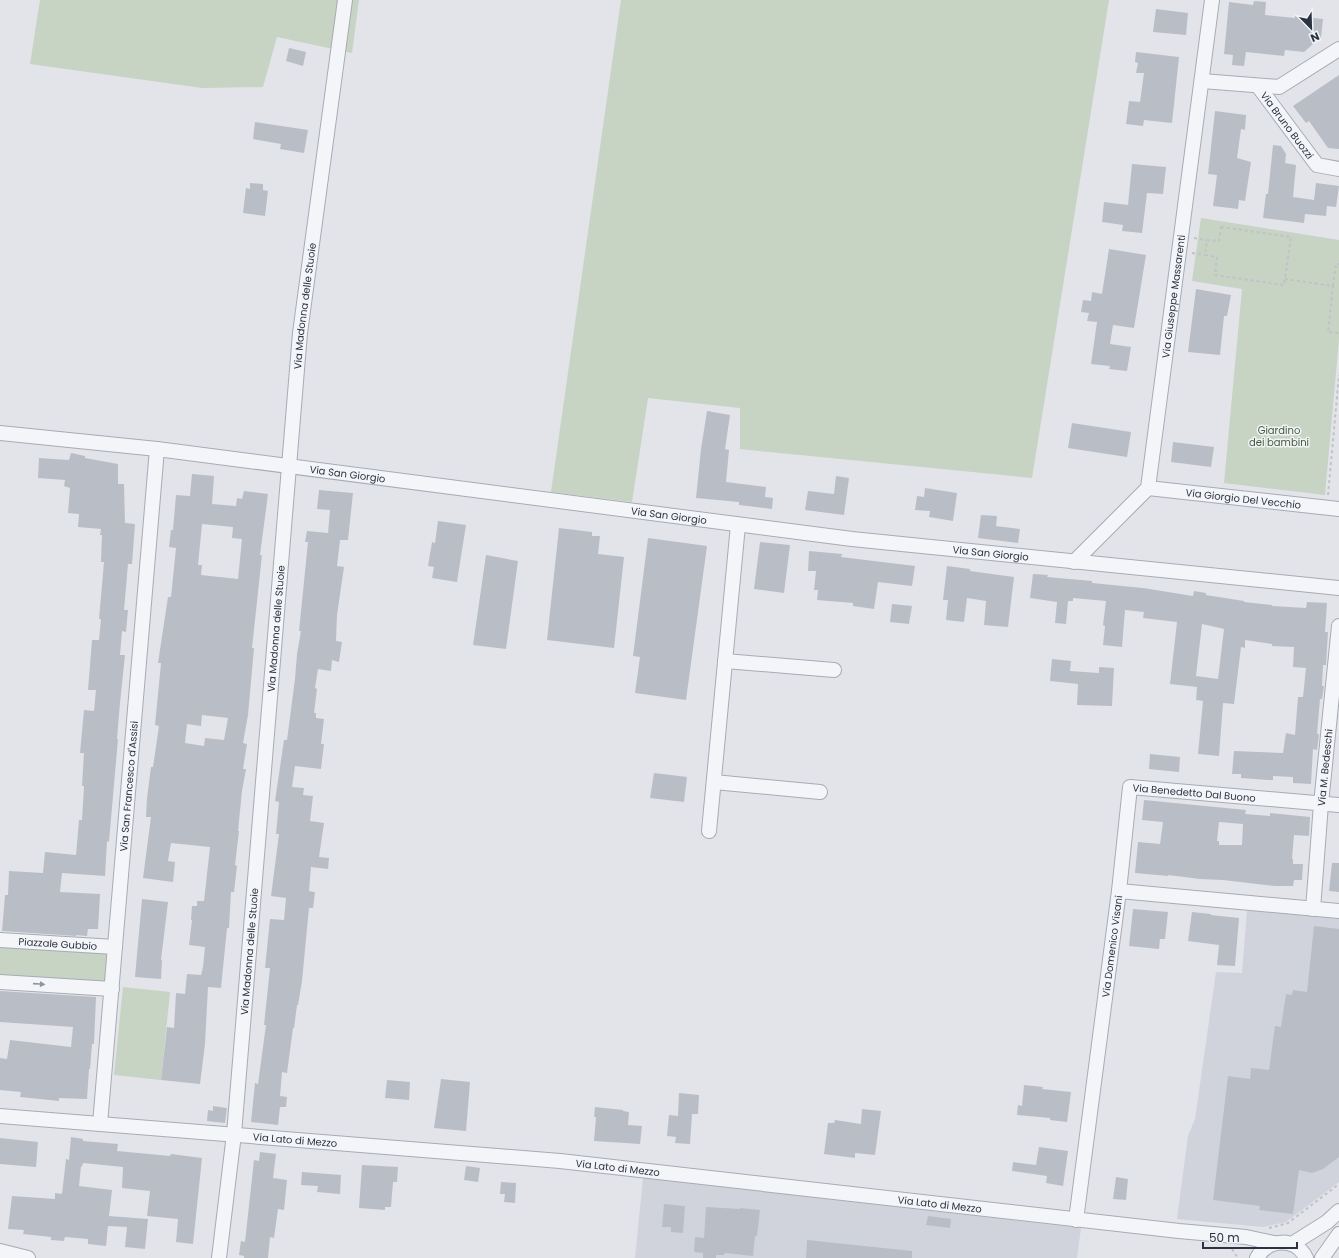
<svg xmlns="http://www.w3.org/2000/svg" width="1339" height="1258" viewBox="0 0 1339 1258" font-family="Poppins,sans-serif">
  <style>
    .built { fill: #d0d3db }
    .green { fill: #c7d3c3 }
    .building { fill: #b9bec6; fill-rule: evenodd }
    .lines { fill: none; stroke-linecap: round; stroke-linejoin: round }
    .street-casing { stroke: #a7abb4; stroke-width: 16 }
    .path { stroke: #c0c2c8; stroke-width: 2; stroke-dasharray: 3 3; stroke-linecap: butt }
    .street { stroke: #f4f5f8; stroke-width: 14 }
    .oneway { fill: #90949c }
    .labels { text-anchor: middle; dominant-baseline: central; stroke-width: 3; stroke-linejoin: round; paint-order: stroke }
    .street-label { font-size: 10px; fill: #2b3241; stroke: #f1f3f7 }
    .park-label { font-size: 10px; fill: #3e5c39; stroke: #f1f3f7 }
  </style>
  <rect width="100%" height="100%" fill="#e2e4ea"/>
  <!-- built -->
  <g class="built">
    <path d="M1247,910L1339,919V1182L1286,1222L1263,1227L1177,1219L1188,1136L1195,1119L1216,972L1242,973Z"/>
    <path d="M643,1178L1081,1228L1077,1258H635Z"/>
  </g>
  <!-- green -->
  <g class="green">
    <path d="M40,0H359L352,53L277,37L263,87L202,88L30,64Z"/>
    <path d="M621,0H1109L1032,478L740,449V408L648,398L632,502L551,492Z"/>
    <path d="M1201,218L1339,240V339L1325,495L1224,483L1242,289L1192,281Z"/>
    <path d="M0,940L115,947L112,989L0,982Z"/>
    <path d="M123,987L170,992L161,1080L114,1075Z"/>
  </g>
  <!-- building -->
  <g class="building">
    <path d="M1254,1L1266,2L1265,15L1295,18V16L1323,19L1321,37L1304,52L1285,50L1284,56L1246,52L1244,66L1232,65L1233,55L1224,54L1229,2L1253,5Z"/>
    <path d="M1156,9L1188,13L1186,35L1153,32Z"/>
    <path d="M289,48L306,52L303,66L286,61Z"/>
    <path d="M1136,52L1179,57L1172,123L1144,120L1143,126L1126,124L1129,101L1140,102L1144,73H1136L1138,63L1135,62Z"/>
    <path d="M1339,75V149L1328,148L1309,121L1306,123L1293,106Z"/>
    <path d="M1215,111L1246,115L1245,130L1241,129L1237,158L1251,162L1245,201L1239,200L1238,209L1213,206L1217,175L1208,174Z"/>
    <path d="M255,122L308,130L304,153L280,149L281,144L253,139Z"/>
    <path d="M1273,145L1281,146L1286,154L1285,163L1296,165L1293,197L1314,200L1316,183L1339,186L1336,207L1327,206L1326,216L1305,214L1304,223L1263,218L1266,194H1268Z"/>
    <path d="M1132,164L1166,167L1163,194L1147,193L1142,233L1122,231L1123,225L1102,222L1104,202L1128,205Z"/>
    <path d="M250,183L263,184V190L268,191L265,216L243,213L246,188L250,189Z"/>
    <path d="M1109,249L1146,255L1134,328L1113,325L1110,344L1131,347L1127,371L1109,369L1110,366L1091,364L1097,322L1087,321L1089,313L1081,312L1083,300L1091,301L1092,292L1102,294Z"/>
    <path d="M1196,289L1231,295L1227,316H1224L1220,355L1188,352Z"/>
    <path d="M707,411L730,415L725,449L729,450L726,482L766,487L765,497L773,498L772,509L739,505V502L696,498L701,449Z"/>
    <path d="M1072,423L1131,432L1127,457L1068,448Z"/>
    <path d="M1173,442L1214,447L1211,467L1171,462Z"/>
    <path d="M71,453L85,456V458L118,464V484H124L125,523L135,524L132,564H128L124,610H128L126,632L122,631L120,655H125L120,703L117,739H118L109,842L107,841L105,876L62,873L60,892L100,894L98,929H88L87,936L76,935V936L2,931L5,895H8L9,871L43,873L45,852L76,855L79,820H82L84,786H82L84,753H80L84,710L94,711L96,690H88L92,640H99L101,619H99L104,562H101L102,535H100L101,529L78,527L79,514L68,513L70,488L64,486L65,480L38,478L39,458L69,460Z"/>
    <path d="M192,474L214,476L212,504L236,506L237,498L242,499L244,491L268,494L260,555H262L252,648H254L248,715L243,743L247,744L243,769H246L242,791L238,831H239L235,865L237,866L234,892H231L229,928H227L221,988L208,987L205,1044L200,1084L161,1080L167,1027L174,1028L176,993L185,994L187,974L201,975L203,967L205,947L189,945L192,920H191L192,906H197V901H204L210,847L171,843L168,861L175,862L173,882L143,878L151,817H146L147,798L151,767H153L159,726L155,725L161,663H158L168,597H171L176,548L169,547L171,530H173L176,495L190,496ZM202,524L233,527L232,538L242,539L238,579L201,575L202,565H198ZM202,715L228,718L224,740L205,738L204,746L185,743L187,724L201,726Z"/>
    <path d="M836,476L849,478L844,515L805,510L808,491L834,494Z"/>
    <path d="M925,488L957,493L953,521L929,517L930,511L915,510L917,496L924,497Z"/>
    <path d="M319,490L353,493L348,540H340L337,566L344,567L337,615L336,641L342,642L339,662L332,660L331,671L318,669L315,688L317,689L314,713H316V718L324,719L321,744H324L321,769L295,766L292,787L304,788L303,795L313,796L310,821L324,823L319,857L329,858L328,869L311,867L309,891L315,892L313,908H309L302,981L298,1005H297L294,1028H293L287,1073L282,1072L280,1096L287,1097L286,1107H280L278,1125L251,1122L255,1083L258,1084L266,1025H264L270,968H265L270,919L284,920L286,898L271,896L279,834H276L279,802L275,801L284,740H287L295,679L297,654L301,631H299L308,542H305L307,531L328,533L330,510L317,509Z"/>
    <path d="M981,515L997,516L996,526L1020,529L1018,543L978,538Z"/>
    <path d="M438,521L466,525L457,582L432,578L434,567L428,566L432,542L435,543Z"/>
    <path d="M559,528L592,532V536H600L598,554L624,557L614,648L547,640Z"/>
    <path d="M648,538L707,546L686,700L635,693L640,657L633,656Z"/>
    <path d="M760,542L790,545L784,593L754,589Z"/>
    <path d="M809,551L842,554L841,557L915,566L912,586L878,582L874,609L853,606V603L817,600L818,590H814L816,571H808Z"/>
    <path d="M486,555L518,561L506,649L473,645Z"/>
    <path d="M947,566L970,569V571L1014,577L1008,627L984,625L986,601L967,598L964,622L946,620L948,600H943Z"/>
    <path d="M1033,574L1048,575L1047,577L1092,581V583L1143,588L1193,596L1194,591L1206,593V595L1244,601V602L1272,605V606L1306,608L1307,602L1327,603L1325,632H1328L1326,665H1323L1322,686H1324L1322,699H1320L1317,734H1319L1317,750L1313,749L1311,784L1293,783V777L1273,776V780H1268L1241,778V774H1232L1234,751L1283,753L1286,733L1295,735L1298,697H1303L1306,668L1293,667L1294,647L1272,646V644L1245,640V648L1241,647L1234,704L1223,703L1219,756L1198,754L1203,701L1196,700L1197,687L1170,684L1177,622L1143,618L1144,612L1125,610L1122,647L1103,645L1105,626L1103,625L1106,601L1073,598V601H1068L1066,624L1055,623L1057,602L1030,598ZM1202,624L1224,629L1218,679L1196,676Z"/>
    <path d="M892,604L912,606L909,624L890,622Z"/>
    <path d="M1052,659L1071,661L1070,671L1099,673V667L1114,668L1112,706L1077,705L1078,684L1050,681Z"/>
    <path d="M1150,754L1180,757L1179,772L1149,769Z"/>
    <path d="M654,773L687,777L684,802L650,798Z"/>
    <path d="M1144,800L1246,810L1245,814L1270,816V813L1310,817L1309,836L1294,835L1292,859H1293V864H1303L1302,880H1294L1293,886H1275L1223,880L1200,879L1168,875V876L1135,873L1138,842L1160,844L1163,822L1142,820ZM1219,822L1243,824L1242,845H1219V841H1217Z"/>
    <path d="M1332,863H1339V892L1329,891Z"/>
    <path d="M142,899L168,902L161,960H162L161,979L135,977Z"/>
    <path d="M1133,909L1168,912L1165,939H1160L1159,949L1129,946Z"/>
    <path d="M1192,912L1211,914V915L1239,918L1235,966L1217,965L1219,945L1188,941Z"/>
    <path d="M1314,926L1339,929V1157L1323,1169L1312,1173L1299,1170L1293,1214L1259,1210L1260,1206L1213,1200L1228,1076L1250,1079L1251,1068L1269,1070L1275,1026L1281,1027L1286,994L1292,995L1293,990L1307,992Z"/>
    <path d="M0,991L96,997L94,1044H92L90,1069H89L87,1099L59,1098V1101L20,1097L21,1092L0,1090V1058L7,1059L10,1040L71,1047L73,1027L0,1022Z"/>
    <path d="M441,1079L470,1082L466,1131L434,1128Z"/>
    <path d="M387,1080L410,1082L409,1100L385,1098Z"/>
    <path d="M1024,1085L1043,1087L1042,1089L1071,1092L1067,1122L1050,1120V1118L1017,1115L1018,1105L1022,1106Z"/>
    <path d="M679,1093L699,1095L698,1114H692L690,1144L675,1143L676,1137L667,1136L669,1115L678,1116Z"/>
    <path d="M213,1106L227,1108L225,1123L207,1121L208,1110L213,1111Z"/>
    <path d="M595,1107L623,1110V1111L629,1112L628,1125L642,1126L640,1144L594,1141L596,1117H594Z"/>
    <path d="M862,1109L881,1111L875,1155L855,1153V1158L824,1154L828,1123H834L835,1120L861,1124Z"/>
    <path d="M71,1137L83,1139V1141L118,1144L117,1151L170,1156L171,1154L202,1158L193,1244L176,1242L178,1219L147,1216L150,1191L122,1188L123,1167L83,1163L82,1167L81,1166L79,1186L112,1190L109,1216L148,1219L145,1249L125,1247L127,1227L108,1226L106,1246L88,1244V1239L65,1237L64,1241L51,1240V1237L23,1234L24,1230L8,1229L12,1196L55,1199V1193L62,1194L66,1159L69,1160Z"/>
    <path d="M0,1138L38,1142L36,1167L0,1164Z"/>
    <path d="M1039,1147L1068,1151L1063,1186L1046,1183L1047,1176L1012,1171L1013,1162L1036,1165Z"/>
    <path d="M260,1152L276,1154L273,1178L287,1180L284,1210L278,1209L274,1238L270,1237L268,1258H244V1256L239,1255L241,1241L245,1242L254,1160L259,1161Z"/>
    <path d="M362,1165L398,1167L397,1182H393L391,1207H385V1210L359,1208Z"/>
    <path d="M466,1166L480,1168L478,1182L464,1180Z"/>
    <path d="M302,1172L341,1175L340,1194L317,1192L318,1186L301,1185Z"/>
    <path d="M1116,1177L1128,1179L1126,1200L1113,1199Z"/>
    <path d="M501,1182L516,1183L515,1203L504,1202L505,1194H500Z"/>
    <path d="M664,1204L685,1206L683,1233L671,1232V1227H662Z"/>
    <path d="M706,1207L740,1209V1208L760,1210L757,1236H755L753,1256L725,1253L724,1255H716V1258H703V1253L694,1252L695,1237L704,1238Z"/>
    <path d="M928,1216L951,1219L950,1228L926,1225Z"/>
    <path d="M807,1240L912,1251V1258H806Z"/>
  </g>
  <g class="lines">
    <defs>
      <g id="street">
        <path d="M1202,81L1279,87L1339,49"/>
        <path id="s1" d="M1258,86L1317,165L1339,169"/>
        <path id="s2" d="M0,433L157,449L852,539L1339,588"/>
        <path id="s3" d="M1148,488L1339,509"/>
        <path id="s4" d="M1074,562L1148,488L1212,0"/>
        <path d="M725,661L834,670"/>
        <path d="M714,782L820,792"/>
        <path d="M709,831L738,525"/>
        <path id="s5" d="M1119,891L1130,787L1339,805"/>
        <path id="s6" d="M1313,909L1321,804L1339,626"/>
        <path id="s7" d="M0,940L115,947"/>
        <path d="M0,982L112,989"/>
        <path id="s8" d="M0,1116L560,1161L1179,1231L1246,1237L1274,1243"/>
        <path id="s9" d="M100,1124L157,449"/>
        <path id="s10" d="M1076,1220L1119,891L1339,911"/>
        <path d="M1292,1244L1327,1222L1339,1211"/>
        <path d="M0,1251L28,1258"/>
        <path id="s11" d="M219,1258L234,1134L300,333L345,0"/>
        <path d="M1257,1258C1268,1238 1296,1237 1306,1258"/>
        <path d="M1322,1258L1339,1234"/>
      </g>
    </defs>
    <!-- street casing -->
    <use href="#street" class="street-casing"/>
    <!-- path -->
    <g class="path">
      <path d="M1221,227L1291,237L1284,285L1215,275L1217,257L1205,255L1207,240L1219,241Z"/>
      <path d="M1194,238L1207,240"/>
      <path d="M1192,253L1205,255"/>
      <path d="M1285,279L1333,286L1328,332L1339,333"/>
      <path d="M1333,286L1336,264H1339"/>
      <path d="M1328,495L1339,375"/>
      <path d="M1269,1228L1288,1223L1339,1184"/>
      <path d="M1232,1249L1238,1258"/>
    </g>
    <!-- street -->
    <use href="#street" class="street"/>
  </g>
  <!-- one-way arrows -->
  <defs><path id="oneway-solid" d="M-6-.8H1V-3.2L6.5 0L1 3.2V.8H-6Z"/></defs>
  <use class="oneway" href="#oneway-solid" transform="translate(39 984) rotate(4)"/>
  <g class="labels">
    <!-- street labels -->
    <g class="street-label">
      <text stroke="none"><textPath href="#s1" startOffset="49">Via Bruno Buozzi</textPath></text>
      <text stroke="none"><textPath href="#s4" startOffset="298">Via Giuseppe Massarenti</textPath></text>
      <text stroke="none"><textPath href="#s11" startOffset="956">Via Madonna delle Stuoie</textPath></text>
      <text stroke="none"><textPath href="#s2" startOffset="350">Via San Giorgio</textPath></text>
      <text stroke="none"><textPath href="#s3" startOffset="96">Via Giorgio Del Vecchio</textPath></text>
      <text stroke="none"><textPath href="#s2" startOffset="674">Via San Giorgio</textPath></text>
      <text stroke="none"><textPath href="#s2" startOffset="998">Via San Giorgio</textPath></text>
      <text stroke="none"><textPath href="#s11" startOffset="632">Via Madonna delle Stuoie</textPath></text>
      <text stroke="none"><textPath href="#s6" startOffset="142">Via M. Bedeschi</textPath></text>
      <text stroke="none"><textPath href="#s9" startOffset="339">Via San Francesco d'Assisi</textPath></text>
      <text stroke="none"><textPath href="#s5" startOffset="169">Via Benedetto Dal Buono</textPath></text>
      <text stroke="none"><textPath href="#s7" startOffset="58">Piazzale Gubbio</textPath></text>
      <text stroke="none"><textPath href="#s10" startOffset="276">Via Domenico Visani</textPath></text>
      <text stroke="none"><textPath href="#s11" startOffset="308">Via Madonna delle Stuoie</textPath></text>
      <text stroke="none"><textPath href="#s8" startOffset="296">Via Lato di Mezzo</textPath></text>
      <text stroke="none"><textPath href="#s8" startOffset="620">Via Lato di Mezzo</textPath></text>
      <text stroke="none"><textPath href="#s8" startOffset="944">Via Lato di Mezzo</textPath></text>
    </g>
    <!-- park labels -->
    <g class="park-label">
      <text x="1279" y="430">Giardino<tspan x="1279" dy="12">dei bambini</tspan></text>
    </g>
  </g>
  <!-- north arrow -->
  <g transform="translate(1311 28) rotate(157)" stroke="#f1f3f7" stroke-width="3" paint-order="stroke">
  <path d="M0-3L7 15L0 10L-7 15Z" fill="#2b3241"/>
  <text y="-6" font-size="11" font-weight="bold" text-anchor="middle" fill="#2b3241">N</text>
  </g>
  <!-- scale -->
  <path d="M1203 1242v6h94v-6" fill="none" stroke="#2b3241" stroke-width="2"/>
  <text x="1209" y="1242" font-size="12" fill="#2b3241" stroke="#f1f3f7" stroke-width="3" paint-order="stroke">50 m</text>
</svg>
